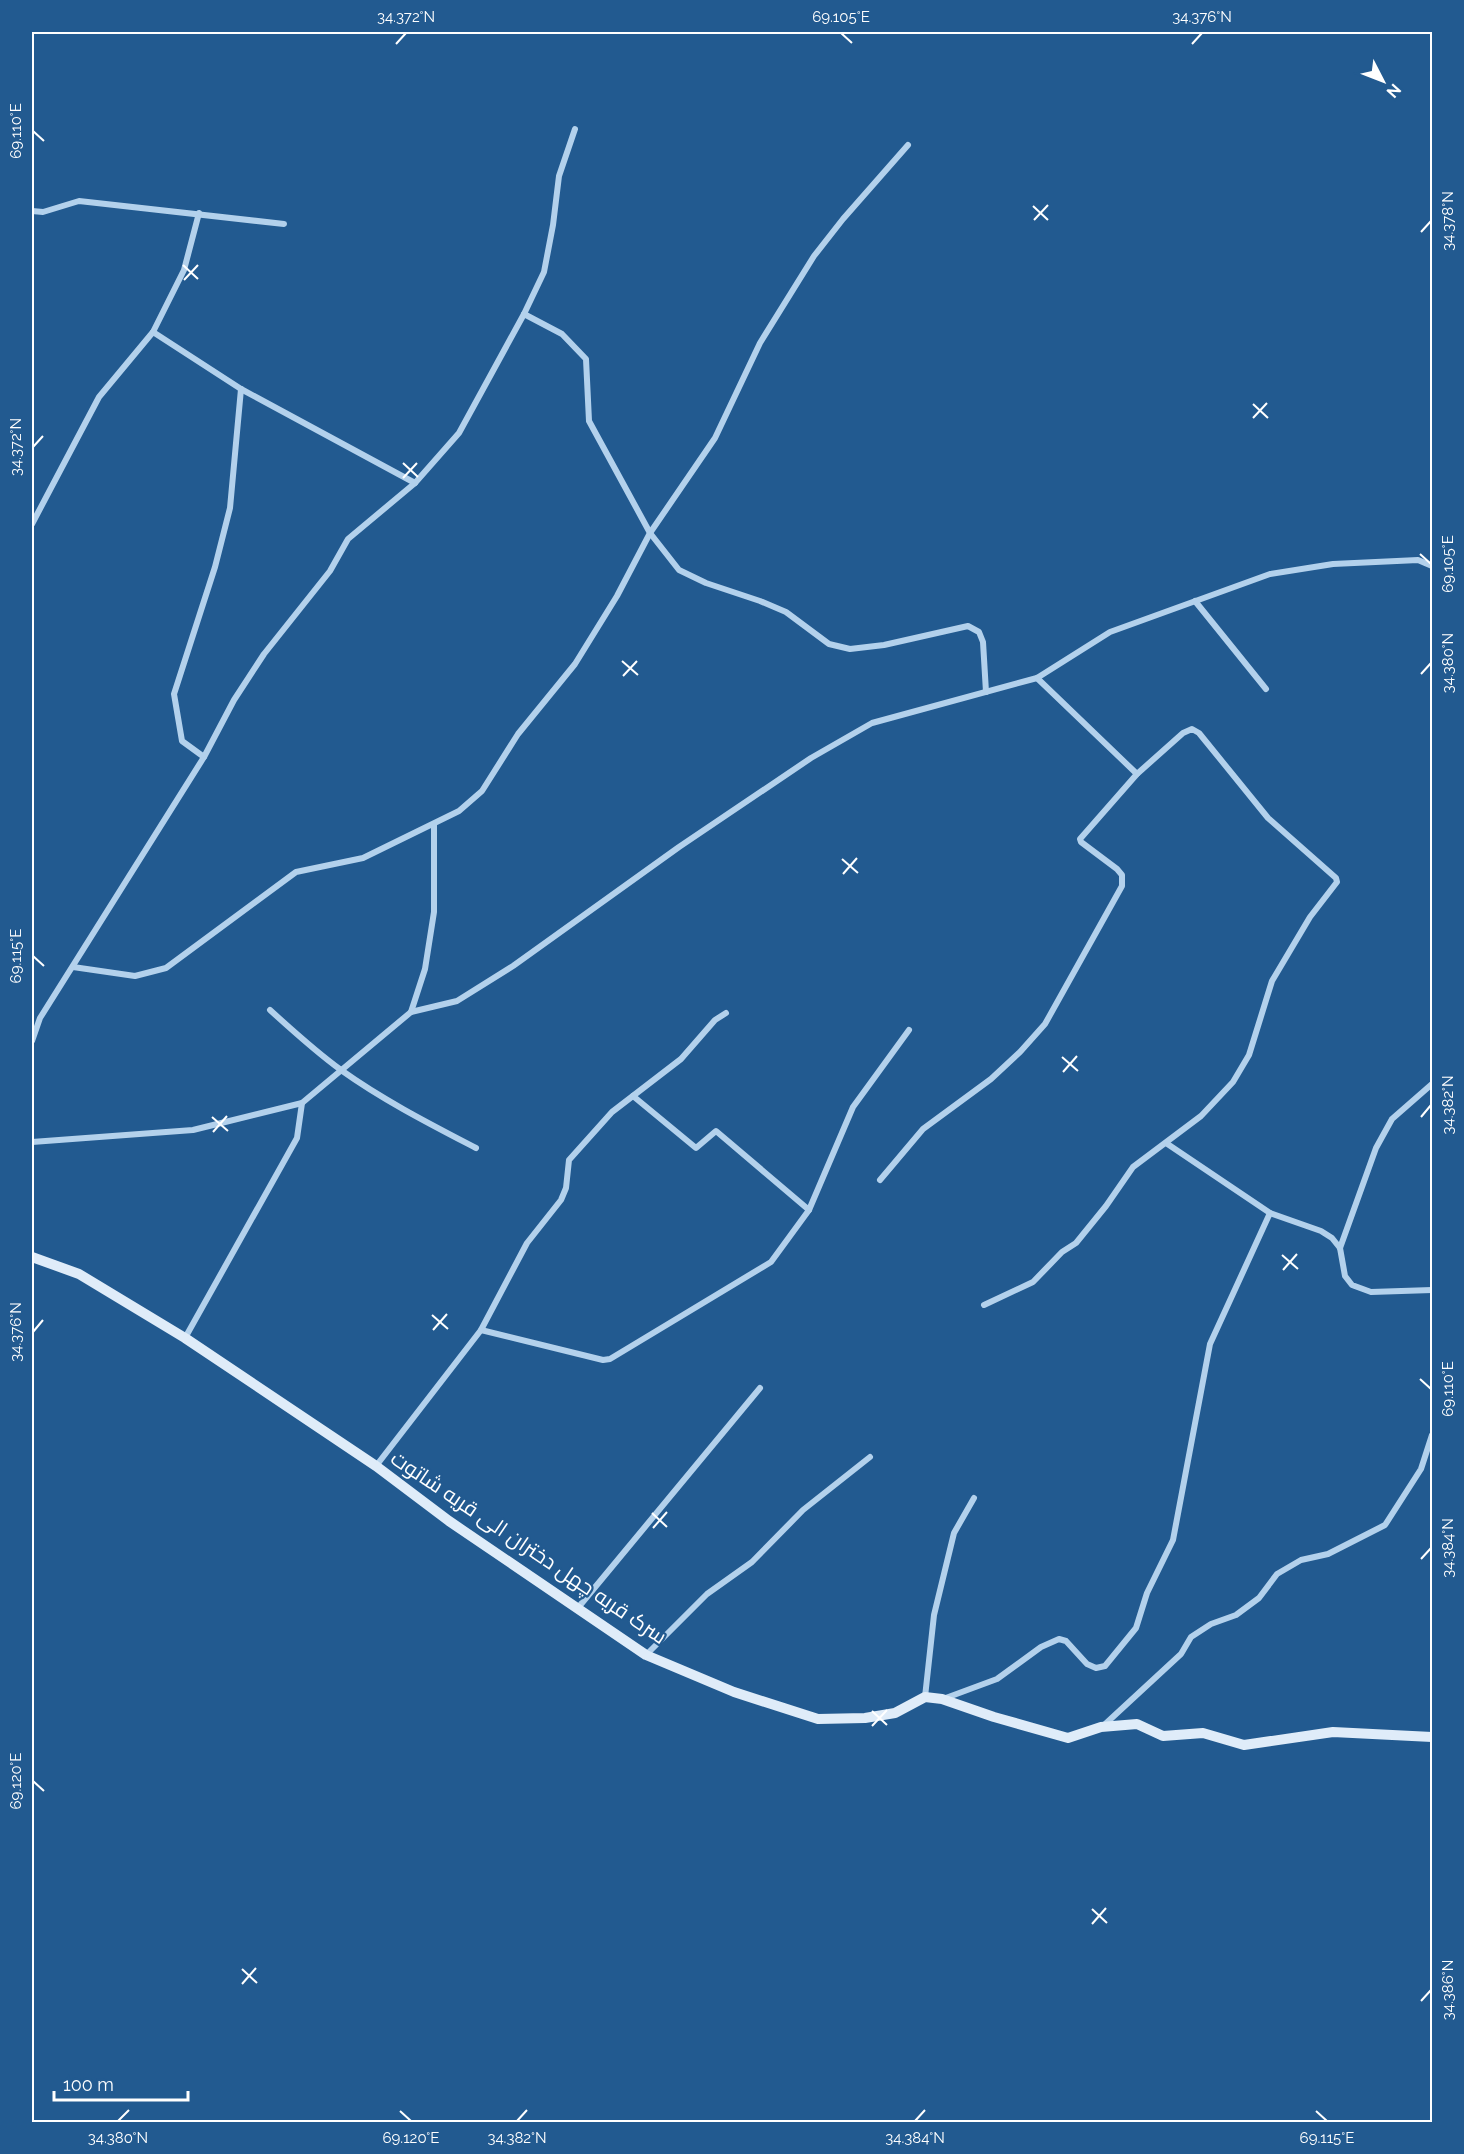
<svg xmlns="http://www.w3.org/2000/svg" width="1464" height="2154" viewBox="0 0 1464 2154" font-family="Raleway,Cairo,sans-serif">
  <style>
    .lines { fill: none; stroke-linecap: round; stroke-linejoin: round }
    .street { stroke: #b3d1ec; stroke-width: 6 }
    .secondary { stroke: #dfecf9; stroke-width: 10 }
    .ticks { fill: none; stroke: #fff; stroke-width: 2 }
    .labels { text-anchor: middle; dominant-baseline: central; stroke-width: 4.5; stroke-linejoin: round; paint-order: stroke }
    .street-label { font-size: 21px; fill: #fff; stroke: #225a90 }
    .neatline { fill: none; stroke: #fff; stroke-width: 2 }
    .ticks-label { font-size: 15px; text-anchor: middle; fill: #fff }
  </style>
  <rect width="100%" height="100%" fill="#225a90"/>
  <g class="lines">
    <!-- street -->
    <g class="street">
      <path d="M32,211L43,212L79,201L284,224"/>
      <path d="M524,314L562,334L586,359L589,421L650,533L679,570L706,583L760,601L786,612L829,644L850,649L884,645L968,626L979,632L983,642L986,692"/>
      <path d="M153,332L241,389L415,483"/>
      <path d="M32,524L99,397L153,332L184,270L199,213"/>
      <path d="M1195,601L1266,689"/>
      <path d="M1037,678L1137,774"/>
      <path d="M204,757L182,741L174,694L215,567L230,508L241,389"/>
      <path d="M73,967L135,976L166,968L296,872L363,858L459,811L482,791L518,734L575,664L617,596L650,533L715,438L760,343L814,256L843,219L908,145"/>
      <path d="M270,1010C293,1031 316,1052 341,1070C383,1100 430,1124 476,1148"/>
      <path d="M411,1012L425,969L434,912V824"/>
      <path d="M32,1041L40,1018L204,757L234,700L264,654L330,571L348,539L415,483L459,433L524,314L544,272L553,225L559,176L575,129"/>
      <path d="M633,1096L696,1148L716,1131L809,1210"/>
      <path d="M32,1142L193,1130L302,1103L411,1012L457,1001L513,966L679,847L811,758L872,723L1037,678L1110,632L1270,574L1333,564L1418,560L1432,566"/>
      <path d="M1166,1143L1270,1213L1321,1231L1332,1238L1340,1248L1345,1276L1352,1285L1371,1292L1432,1290"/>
      <path d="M880,1180L923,1129L991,1079L1020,1052L1045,1024L1122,886V875L1117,869L1081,842L1080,839L1137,774L1183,733L1192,729L1199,733L1268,818L1336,878L1337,882L1310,917L1272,981L1249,1055L1233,1082L1201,1116L1133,1167L1106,1206L1076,1243L1062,1252L1033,1282L984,1305"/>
      <path d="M1340,1248L1376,1148L1392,1119L1432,1084"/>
      <path d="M481,1330L603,1360L610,1359L771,1262L809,1210L853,1107L909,1030"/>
      <path d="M185,1338L297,1138L302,1103"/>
      <path d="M376,1466L481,1330L527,1243L561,1200L566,1188L569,1160L612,1112L681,1059L715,1020L726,1013"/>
      <path d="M577,1609L760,1388"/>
      <path d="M646,1655L707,1594L752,1562L803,1510L870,1457"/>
      <path d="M925,1697L934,1615L954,1533L974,1498"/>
      <path d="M943,1699L997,1679L1041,1647L1059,1639L1066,1641L1087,1664L1096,1668L1105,1666L1136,1628L1147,1593L1173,1540L1210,1344L1270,1213"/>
      <path d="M1102,1727L1181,1654L1191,1637L1211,1624L1236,1615L1259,1598L1277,1574L1301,1560L1328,1554L1385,1525L1421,1469L1432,1435"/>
    </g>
    <!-- secondary -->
    <path class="secondary" d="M32,1257L79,1274L185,1338L376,1466L449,1521L646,1655L734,1692L818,1719L865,1718L895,1713L925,1697L942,1699L994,1717L1068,1738L1101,1727L1137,1724L1163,1736L1203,1733L1244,1745L1333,1732L1432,1737"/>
  </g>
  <!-- ticks -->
  <path class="ticks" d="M841,33L852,43M396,44L406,33M1192,44L1202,33M33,131L44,141M1033,206L1048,220M1034,220L1048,205M1421,232L1431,221M183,265L198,279M184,280L198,265M1253,404L1268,418M1253,418L1267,403M33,447L43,436M403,463L418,477M403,478L417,463M1420,554L1431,564M622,661L638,675M1421,674L1431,663M623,676L637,661M842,859L858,873M843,874L857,858M33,956L44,966M1062,1057L1078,1071M1063,1072L1077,1056M212,1117L228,1131M1421,1117L1431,1105M213,1132L227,1116M1282,1255L1298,1269M1283,1270L1297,1254M432,1315L448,1329M433,1330L447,1314M33,1332L43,1320M1420,1379L1431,1389M652,1513L667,1527M653,1528L667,1512M1421,1559L1431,1548M872,1711L887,1725M872,1726L887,1710M33,1781L44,1791M1092,1909L1107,1923M1092,1924L1106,1908M242,1969L257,1983M242,1984L256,1968M1421,2001L1431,1990M400,2111L411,2121M1316,2111L1327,2121M118,2121L129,2110M517,2121L527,2110M915,2121L925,2110"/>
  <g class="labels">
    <!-- street labels -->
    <g class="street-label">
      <text transform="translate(529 1547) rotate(34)">سرک قریه چهل دختران الی قریه شاتوت</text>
    </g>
  </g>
  <!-- border -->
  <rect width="1464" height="2154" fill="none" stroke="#225a90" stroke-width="66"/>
  <!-- north arrow -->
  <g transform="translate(1383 81) rotate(132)" stroke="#225a90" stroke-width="4.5" paint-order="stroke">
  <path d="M0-4.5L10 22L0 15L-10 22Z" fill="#ffffff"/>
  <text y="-9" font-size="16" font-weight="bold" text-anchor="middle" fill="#ffffff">N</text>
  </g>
  <!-- scale -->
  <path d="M54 2091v9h134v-9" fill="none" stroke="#ffffff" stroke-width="3"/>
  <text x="63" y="2091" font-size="18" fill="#ffffff" stroke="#225a90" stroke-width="4.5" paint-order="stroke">100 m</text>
  <rect x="33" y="33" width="1398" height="2088" class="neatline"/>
  <g class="ticks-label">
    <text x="406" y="22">34.372°N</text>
    <text x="841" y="22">69.105°E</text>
    <text x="1202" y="22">34.376°N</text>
    <text transform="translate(16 131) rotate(-90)" y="5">69.110°E</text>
    <text transform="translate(1448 221) rotate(-90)" y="5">34.378°N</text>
    <text transform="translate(16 447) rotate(-90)" y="5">34.372°N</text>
    <text transform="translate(1448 564) rotate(-90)" y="5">69.105°E</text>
    <text transform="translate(1448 663) rotate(-90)" y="5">34.380°N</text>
    <text transform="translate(16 956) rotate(-90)" y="5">69.115°E</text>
    <text transform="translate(1448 1105) rotate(-90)" y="5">34.382°N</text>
    <text transform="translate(16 1332) rotate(-90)" y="5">34.376°N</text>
    <text transform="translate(1448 1389) rotate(-90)" y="5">69.110°E</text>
    <text transform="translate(1448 1548) rotate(-90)" y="5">34.384°N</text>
    <text transform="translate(16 1781) rotate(-90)" y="5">69.120°E</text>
    <text transform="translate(1448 1990) rotate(-90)" y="5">34.386°N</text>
    <text x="118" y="2143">34.380°N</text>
    <text x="411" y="2143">69.120°E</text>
    <text x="517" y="2143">34.382°N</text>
    <text x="915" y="2143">34.384°N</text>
    <text x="1327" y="2143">69.115°E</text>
  </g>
</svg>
